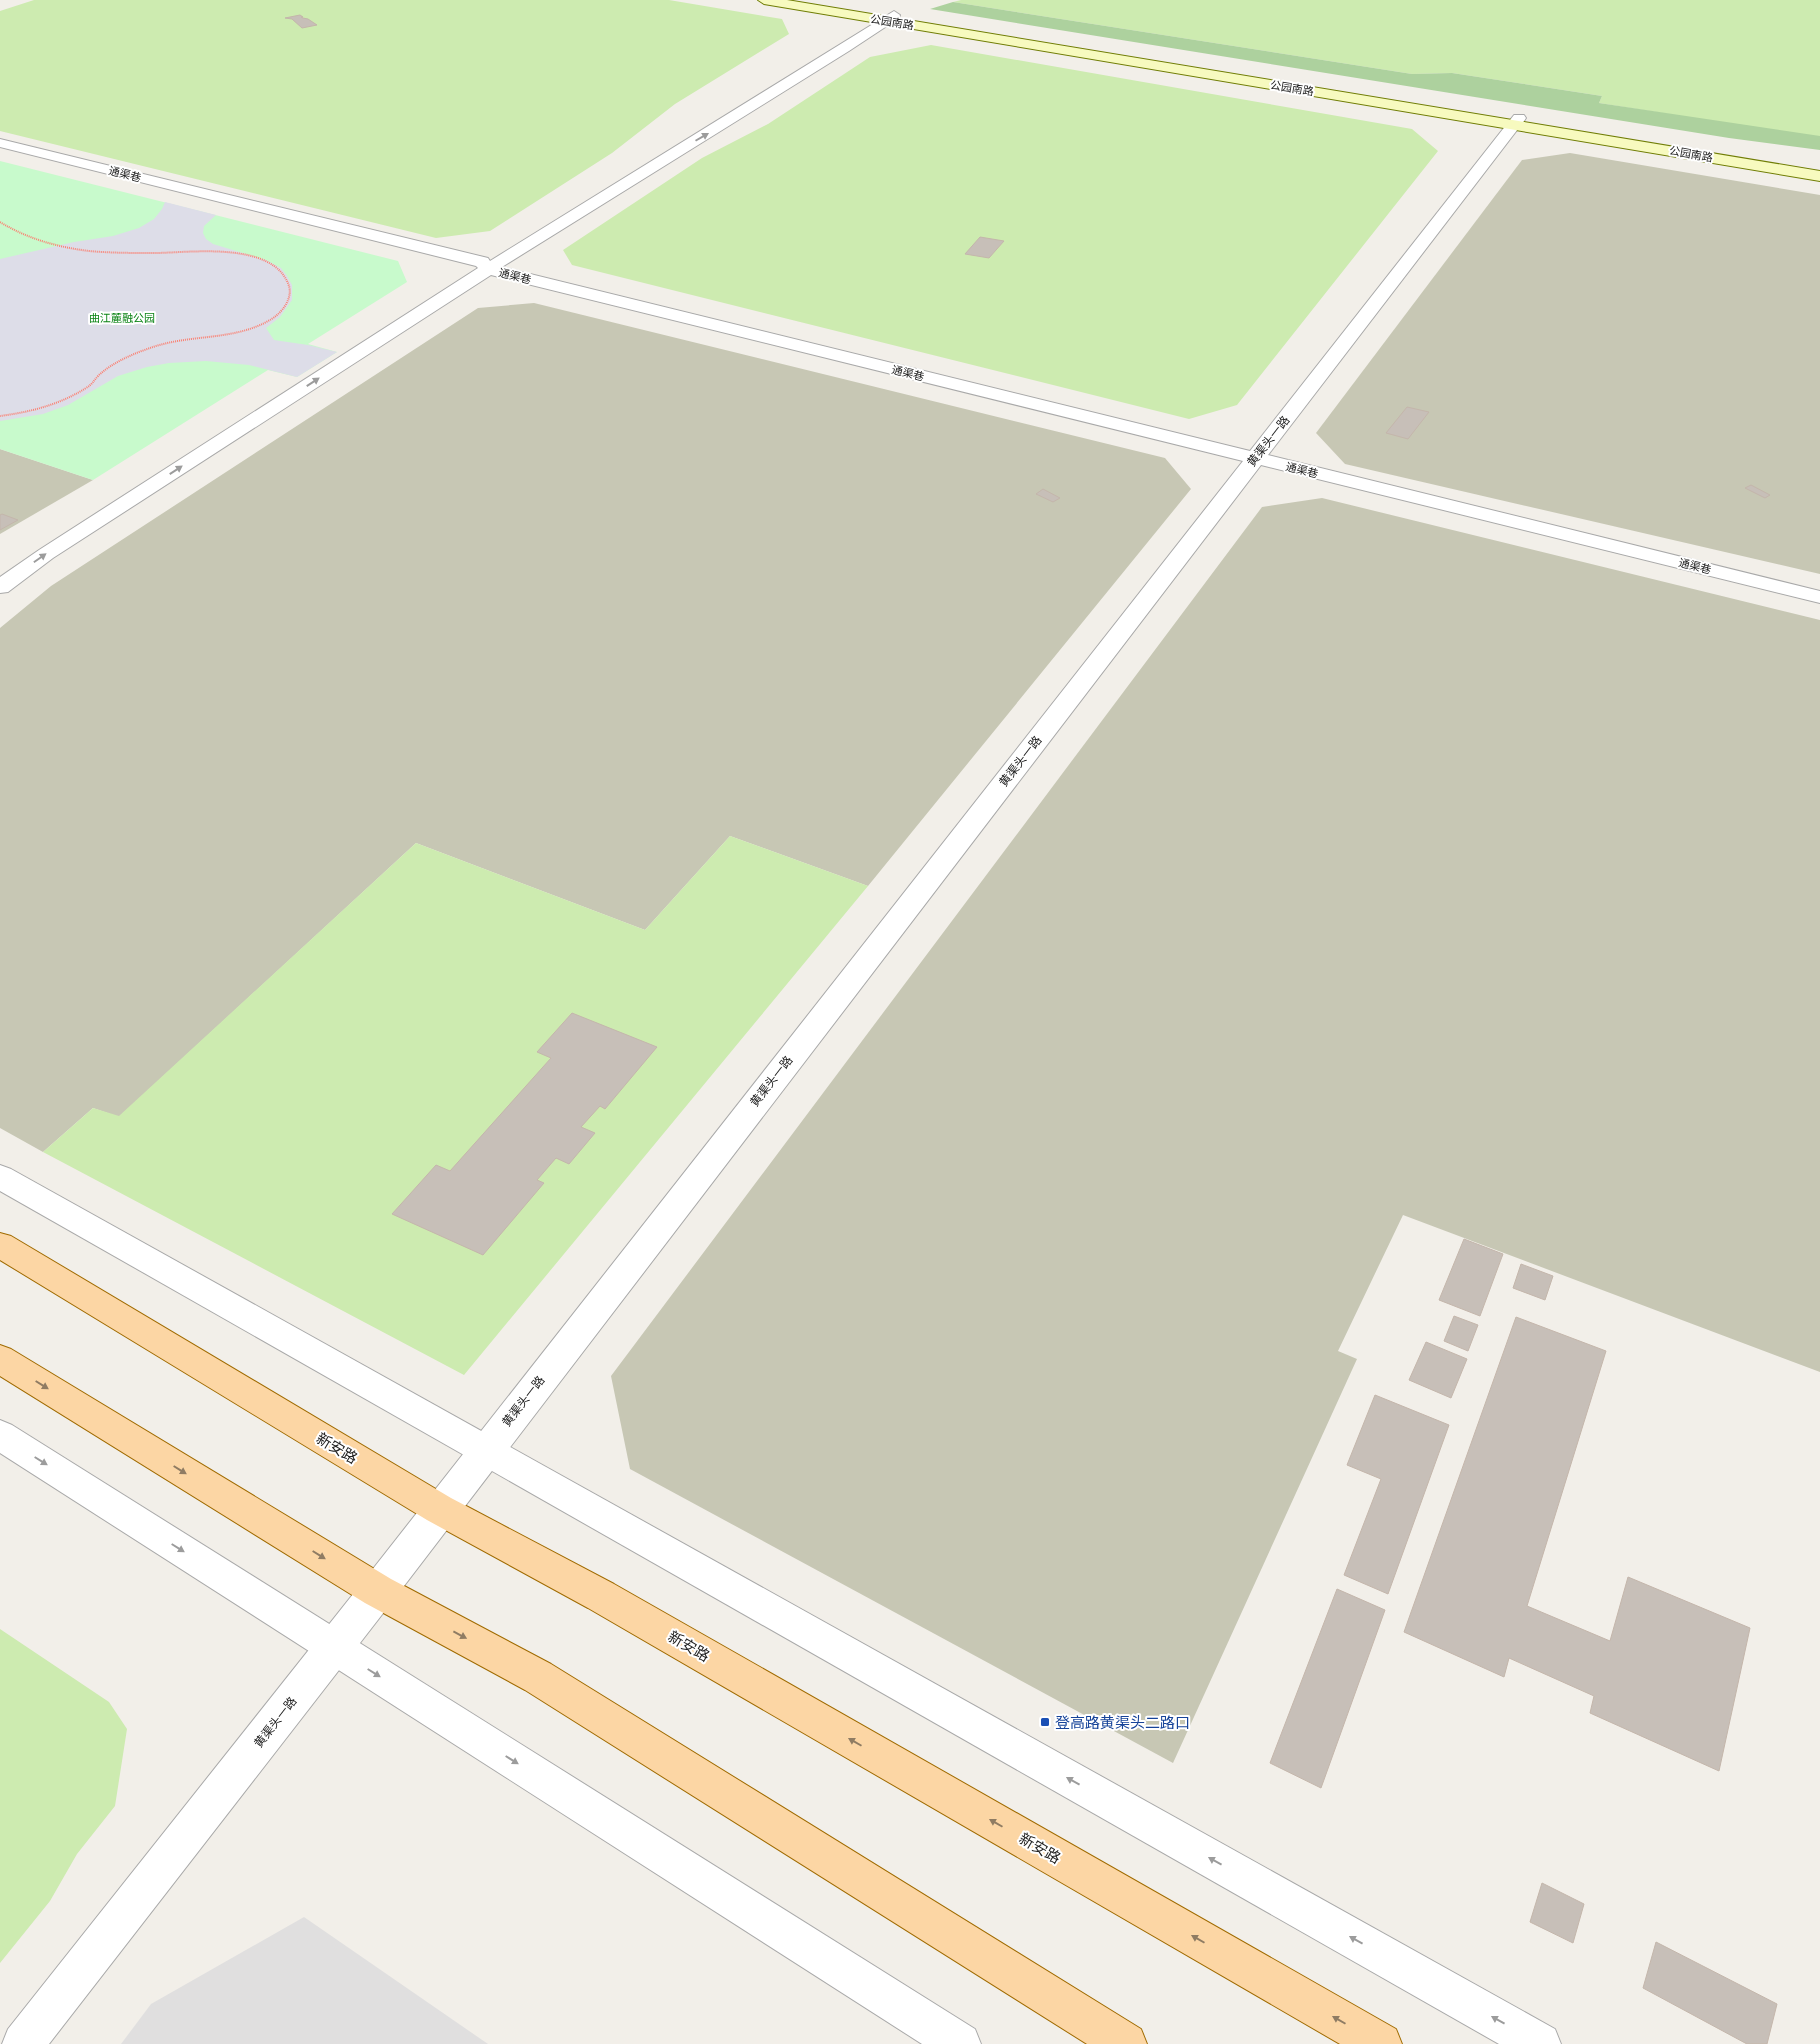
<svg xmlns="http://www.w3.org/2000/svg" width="1820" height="2044" viewBox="0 0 1820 2044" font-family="'PT Sans','Noto Sans SC',sans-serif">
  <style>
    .residential { fill: #e0dfdf }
    .construction { fill: #c7c7b4 }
    .grass { fill: #cdebb0 }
    .forest { fill: #add19e }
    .park { fill: #c8facc }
    .plaza { fill: #dddde8 }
    .building { fill: #c7bfb8; stroke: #c4b6ab }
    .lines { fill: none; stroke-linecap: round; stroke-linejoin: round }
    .minor-casing { stroke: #a9a9a9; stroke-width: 2 }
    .tertiary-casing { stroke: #a9a9a9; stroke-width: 2 }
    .secondary-casing { stroke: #707d05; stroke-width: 2 }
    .primary-casing { stroke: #a06b00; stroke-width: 2 }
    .path { stroke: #fa8072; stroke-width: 2; stroke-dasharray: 1 1; stroke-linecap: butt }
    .minor { fill: #fff; fill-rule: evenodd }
    .tertiary { fill: #fff; fill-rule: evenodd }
    .secondary { fill: #f7fabf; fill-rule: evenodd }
    .primary { fill: #fcd6a4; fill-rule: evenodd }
    .oneway { fill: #9c9c9c }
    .oneway2 { fill: #8f7c63 }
    .transit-dot { fill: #1a4fb4; stroke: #fff; stroke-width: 2 }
    .labels { text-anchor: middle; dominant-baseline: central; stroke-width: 4; stroke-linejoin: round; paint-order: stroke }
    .far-street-label { font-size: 11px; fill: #222; stroke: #fff }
    .far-park-label { font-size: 11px; fill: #0c8416; stroke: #fff }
    .street-label { font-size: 12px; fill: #222; stroke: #fff }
    .near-street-label { font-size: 15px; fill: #222; stroke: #fff }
    .near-transit-label { font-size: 15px; fill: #164399; stroke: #fff; text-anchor: start }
  </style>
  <rect width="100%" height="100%" fill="#f2efe9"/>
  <!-- residential -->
  <path class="residential" d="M304,1917L488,2044H121L151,2004Z"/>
  <!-- construction -->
  <g class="construction">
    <path d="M1570,153L1820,195V574L1345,464L1316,433L1522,160Z"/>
    <path d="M534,303L1165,458L1191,489L868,886L730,836L645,930L416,843L119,1117L93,1108L43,1152L0,1128V628L51,586L478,308Z"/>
    <path d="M0,449L93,480L0,534Z"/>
    <path d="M1322,498L1820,620V1372L1403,1215L1338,1351L1357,1359L1173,1763L630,1469L611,1376L1262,507Z"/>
  </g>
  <!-- grass -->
  <g class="grass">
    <path d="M34,0H669L782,19L789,34L675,104L612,153L490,231L436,238L0,131V11Z"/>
    <path d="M961,0H1820V138L1599,103L1602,96L1452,73L1412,74L953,2Z"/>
    <path d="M931,45L1412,129L1438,151L1237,405L1189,419L572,265L563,250L702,158L768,124L870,57Z"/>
    <path d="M730,836L868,886L464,1375L43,1152L93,1108L119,1116L416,843L645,930Z"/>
    <path d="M0,1629L109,1702L127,1729L115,1806L77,1854L50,1901L0,1963Z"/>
  </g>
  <!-- forest -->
  <path class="forest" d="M953,2L1412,74L1452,73L1602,96L1599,103L1820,136V150L1729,138L930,9Z"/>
  <!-- park -->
  <path class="park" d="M0,161L398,261L407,282L308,344L337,352L297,377L268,370L93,480L0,449Z"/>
  <!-- plaza -->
  <path class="plaza" d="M165,202L216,215L204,226L203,233L206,239L213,244L266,260L281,268L287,276L292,285V300L280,317L266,328L274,340L308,345L337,352L297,377L249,365L206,361L169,363L147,367L118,376L68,405L43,414L0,421V259L74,242L113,236L139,228L154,219L162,209Z"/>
  <!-- building -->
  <g class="building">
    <path d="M300,15L303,17H301L303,18L308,19L317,25L302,28L292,19L285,18Z"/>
    <path d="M980,237L1004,241L989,258L965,254Z"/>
    <path d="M1407,407L1429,412L1408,439L1386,433Z"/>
    <path d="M1751,485L1770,495L1765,498L1745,488Z"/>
    <path d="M1043,489L1060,498L1053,502L1036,494Z"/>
    <path d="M2,514L18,520L0,530V515Z"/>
    <path d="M572,1013L657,1047L605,1109L600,1106L581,1127L595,1133L569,1164L556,1158L537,1180L544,1183L483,1255L392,1214L436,1165L450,1171L551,1058L537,1052Z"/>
    <path d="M1464,1239L1503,1254L1480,1316L1439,1300Z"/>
    <path d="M1521,1264L1553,1276L1545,1300L1513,1288Z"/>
    <path d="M1454,1316L1478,1325L1468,1351L1444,1341Z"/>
    <path d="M1516,1317L1606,1351L1527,1606L1610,1641L1628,1577L1750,1628L1719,1771L1590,1713L1594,1696L1509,1658L1504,1677L1404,1632Z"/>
    <path d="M1426,1342L1467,1359L1451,1398L1409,1380Z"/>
    <path d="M1375,1395L1449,1425L1388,1594L1344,1575L1381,1479L1347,1465Z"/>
    <path d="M1337,1589L1385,1610L1321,1788L1270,1763Z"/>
    <path d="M1542,1883L1584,1904L1573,1943L1530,1922Z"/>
    <path d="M1656,1942L1777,2004L1767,2044H1747L1643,1988Z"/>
  </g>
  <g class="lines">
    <defs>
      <g id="minor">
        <path d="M0,1165L11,1169L1555,2029L1561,2044H1499L0,1191Z"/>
        <path d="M0,1420L12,1425L975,2029L981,2044H922L0,1453Z"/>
      </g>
      <path id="tertiary" d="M894,11L900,15L899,18L849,51L502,267L1250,451L1514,115H1524L1526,118L1524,121L1268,455L1820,591V603L1261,465L391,1603L49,2044H2L8,2029L365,1579L1243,461L491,275L53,558L8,592L0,593V577L39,550L478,268L476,266L0,147V139L488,258L490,261Z"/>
      <path id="secondary" d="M758,0H787L1820,171V181L764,4Z"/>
      <g id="primary">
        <path d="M0,1233L11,1236L451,1498L614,1584L1396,2029L1402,2044H1340L588,1608L427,1520L0,1260Z"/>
        <path d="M0,1345L11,1349L391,1579L551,1664L1141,2029L1147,2044H1087L525,1690L365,1603L0,1376Z"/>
      </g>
    </defs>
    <!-- minor casing -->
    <use href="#minor" class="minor-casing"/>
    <!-- tertiary casing -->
    <use href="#tertiary" class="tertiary-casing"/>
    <!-- secondary casing -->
    <use href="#secondary" class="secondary-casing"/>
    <!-- primary casing -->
    <use href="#primary" class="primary-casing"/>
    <!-- path -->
    <path class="path" d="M0,222C28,239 57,247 89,251C111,253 132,253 154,253C189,253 274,240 289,286C293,299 281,314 270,320C234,341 191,334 153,347C135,353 113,362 99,375C94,380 92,385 86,388C59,405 30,412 0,416"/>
    <!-- minor -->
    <use href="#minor" class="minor"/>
    <!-- tertiary -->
    <use href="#tertiary" class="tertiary"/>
    <!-- secondary -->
    <use href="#secondary" class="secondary"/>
    <!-- primary -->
    <use href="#primary" class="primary"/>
  </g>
  <!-- one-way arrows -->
  <defs><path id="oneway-solid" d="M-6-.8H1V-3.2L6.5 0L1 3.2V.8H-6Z" transform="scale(1.25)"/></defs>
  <g class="oneway">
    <use href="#oneway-solid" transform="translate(702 137) rotate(-30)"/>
    <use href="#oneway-solid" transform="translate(313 382) rotate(-33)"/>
    <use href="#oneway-solid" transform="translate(176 470) rotate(-33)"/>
    <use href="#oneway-solid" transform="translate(40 558) rotate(-35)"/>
    <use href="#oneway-solid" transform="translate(41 1461) rotate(32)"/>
    <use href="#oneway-solid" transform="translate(178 1548) rotate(32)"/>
    <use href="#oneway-solid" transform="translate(374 1673) rotate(32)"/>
    <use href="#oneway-solid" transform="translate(512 1760) rotate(32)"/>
    <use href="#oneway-solid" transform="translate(1073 1781) rotate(-151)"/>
    <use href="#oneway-solid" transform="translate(1215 1861) rotate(-151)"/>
    <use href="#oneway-solid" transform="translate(1356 1940) rotate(-151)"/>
    <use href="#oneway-solid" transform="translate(1498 2020) rotate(-151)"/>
  </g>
  <g class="oneway2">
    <use href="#oneway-solid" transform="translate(42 1385) rotate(32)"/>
    <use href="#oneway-solid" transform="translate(180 1470) rotate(32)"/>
    <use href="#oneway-solid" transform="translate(319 1555) rotate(32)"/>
    <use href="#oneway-solid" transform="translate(460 1635) rotate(28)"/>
    <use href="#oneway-solid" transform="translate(855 1742) rotate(-150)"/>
    <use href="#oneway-solid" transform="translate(996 1823) rotate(-150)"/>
    <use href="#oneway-solid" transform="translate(1198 1939) rotate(-150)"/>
    <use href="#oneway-solid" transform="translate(1339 2020) rotate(-150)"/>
  </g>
  <!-- markers -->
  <rect class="transit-dot" x="1040" y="1717" width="10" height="10" rx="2.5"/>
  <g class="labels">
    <!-- far-street labels -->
    <g class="far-street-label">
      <text transform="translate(892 22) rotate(9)">公园南路</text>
      <text transform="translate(1292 88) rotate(9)">公园南路</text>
      <text transform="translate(1691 154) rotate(10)">公园南路</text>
      <text transform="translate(125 174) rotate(14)">通渠巷</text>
      <text transform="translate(515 276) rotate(14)">通渠巷</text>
      <text transform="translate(908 373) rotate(14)">通渠巷</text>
      <text transform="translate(1302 470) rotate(14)">通渠巷</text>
      <text transform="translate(1695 566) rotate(14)">通渠巷</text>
    </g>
    <!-- far-park labels -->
    <g class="far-park-label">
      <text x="122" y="318">曲江麓融公园</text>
    </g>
    <!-- street labels -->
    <g class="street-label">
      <text transform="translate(1268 441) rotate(-52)">黄渠头一路</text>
      <text transform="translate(1020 761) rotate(-52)">黄渠头一路</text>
      <text transform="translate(771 1081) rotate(-52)">黄渠头一路</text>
      <text transform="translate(523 1401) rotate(-52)">黄渠头一路</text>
      <text transform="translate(275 1722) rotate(-52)">黄渠头一路</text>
    </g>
    <!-- near-street labels -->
    <g class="near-street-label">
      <text transform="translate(337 1448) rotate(31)">新安路</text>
      <text transform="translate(689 1646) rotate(30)">新安路</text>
      <text transform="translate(1040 1848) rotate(30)">新安路</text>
    </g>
    <!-- near-transit labels -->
    <g class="near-transit-label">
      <text x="1055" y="1722">登高路黄渠头二路口</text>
    </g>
  </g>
</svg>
